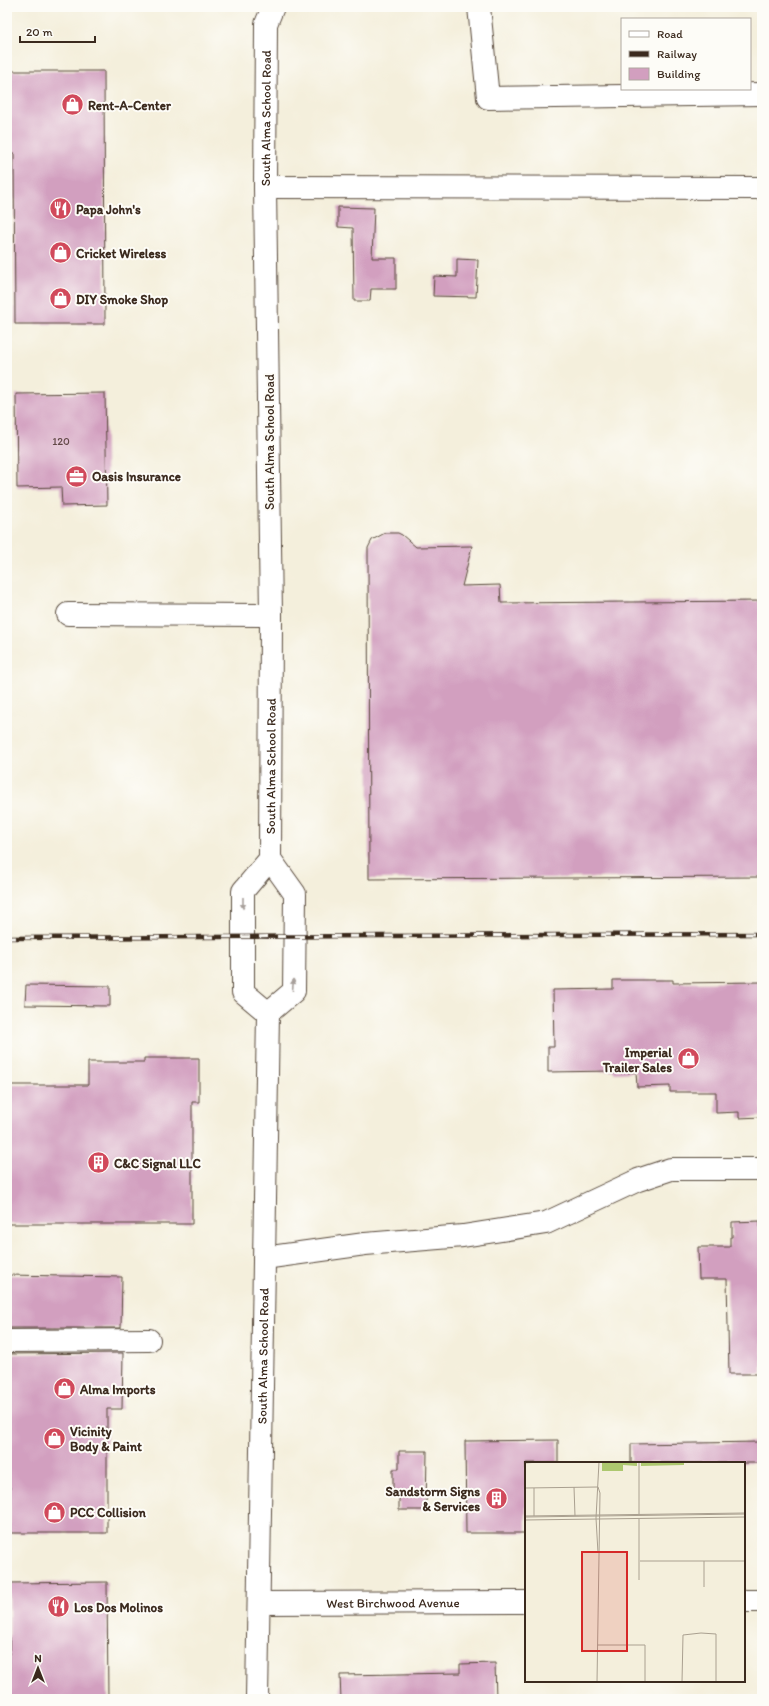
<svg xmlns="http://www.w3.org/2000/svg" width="769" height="1706" viewBox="0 0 769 1706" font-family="Itim,sans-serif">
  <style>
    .building { fill: #d29fbf }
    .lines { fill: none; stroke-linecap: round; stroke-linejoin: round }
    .minor-casing { stroke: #57483a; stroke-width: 24 }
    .major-casing { stroke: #57483a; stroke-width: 24 }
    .minor { stroke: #fff; stroke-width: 22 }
    .major { stroke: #fff; stroke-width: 22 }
    .rail-casing { stroke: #3b2a1e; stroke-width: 4.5 }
    .rail { stroke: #fdfcf7; stroke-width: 3; stroke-dasharray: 9; stroke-linecap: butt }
    .oneway { fill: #a79f9a }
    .labels { text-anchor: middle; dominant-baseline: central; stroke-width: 4; stroke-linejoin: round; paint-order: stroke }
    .number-label { font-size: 11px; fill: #614746 }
    .poi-label { font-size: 13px; font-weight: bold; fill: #3b2a1e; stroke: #fdfcf7; text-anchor: start }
    .street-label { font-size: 13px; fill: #3b2a1e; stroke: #fdfcf7 }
    .inset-road { fill: none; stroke: #aaa090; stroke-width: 1 }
    .view { fill: #d62828; fill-opacity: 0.15; stroke: #d62828; stroke-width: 2 }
    .inset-edge { fill: none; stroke: #3b2a1e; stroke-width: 2 }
  </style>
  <rect width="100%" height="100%" fill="#fdfcf7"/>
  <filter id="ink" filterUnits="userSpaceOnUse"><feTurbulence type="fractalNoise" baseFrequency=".025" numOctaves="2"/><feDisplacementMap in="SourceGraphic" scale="8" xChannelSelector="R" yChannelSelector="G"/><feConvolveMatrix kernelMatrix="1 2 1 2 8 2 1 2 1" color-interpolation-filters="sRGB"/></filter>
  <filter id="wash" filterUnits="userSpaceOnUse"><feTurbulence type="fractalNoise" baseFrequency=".012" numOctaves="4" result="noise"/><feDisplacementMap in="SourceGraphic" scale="16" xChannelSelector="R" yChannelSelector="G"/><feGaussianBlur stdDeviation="0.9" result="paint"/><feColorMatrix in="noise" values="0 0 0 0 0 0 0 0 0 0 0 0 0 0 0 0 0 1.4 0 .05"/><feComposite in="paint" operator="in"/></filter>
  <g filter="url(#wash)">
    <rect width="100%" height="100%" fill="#f4efdc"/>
    <g id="blocks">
      <!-- building -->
      <g class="building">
        <path d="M7,71H104L105,324H15L14,153H7Z"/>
        <path d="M338,207L374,208L372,258H396V289H371L370,301H354L353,228L338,227Z"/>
        <path d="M457,259L478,260L476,297L433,296L434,276L457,277Z"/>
        <path d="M105,393L107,505L62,506L61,487L17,488L16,394Z"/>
        <path d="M385,533H398L402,535L416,547L472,546L462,586L500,585L501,603L762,601V877L369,879L368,548L372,540Z"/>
        <path d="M613,980H673V983L762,982V1117L739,1118V1112L716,1113V1092H670V1086L637,1087L636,1072L614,1073V1071L548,1072V1047H554L553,990L613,989Z"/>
        <path d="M26,985L110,986V1006L25,1005Z"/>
        <path d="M144,1058H199V1102H192V1224H7V1085H88V1062H144Z"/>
        <path d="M760,1221V1236H762V1374H729L727,1279H699L698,1247H730V1237H732V1222Z"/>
        <path d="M7,1275L122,1277L121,1328H7Z"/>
        <path d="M123,1353L122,1409H107V1533H10V1487H7V1354Z"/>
        <path d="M558,1440V1463H526V1533H466L465,1441Z"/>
        <path d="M761,1442L762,1463H631V1444Z"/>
        <path d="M399,1451H427L426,1510H399V1494L393,1493V1469H399Z"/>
        <path d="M107,1582L108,1699H10L9,1583Z"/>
        <path d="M495,1663L496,1699H341L340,1675L460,1673V1664Z"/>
      </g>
    </g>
  </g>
  <g filter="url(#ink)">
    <use href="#blocks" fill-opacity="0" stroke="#57483a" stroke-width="1"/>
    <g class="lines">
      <defs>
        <g id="minor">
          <path d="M479,7L488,98L762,94"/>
          <path d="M265,187L762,188"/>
          <path d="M68,614L271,615"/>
          <path d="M264,1258L365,1244L463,1236L546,1223L638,1180L671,1169H762"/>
          <path d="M7,1341L149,1340"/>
          <path d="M744,1601H762"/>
          <path id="s1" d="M259,1603L526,1602"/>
        </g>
        <g id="major">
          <path d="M268,1013L243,992V891L270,859"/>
          <path id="s2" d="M257,1699L268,1013L294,991L295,894L270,859L271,615L265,187L266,24L273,7"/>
        </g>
      </defs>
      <!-- minor casing -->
      <use href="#minor" class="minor-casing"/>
      <!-- major casing -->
      <use href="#major" class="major-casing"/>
      <!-- minor -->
      <use href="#minor" class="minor"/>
      <!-- major -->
      <use href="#major" class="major"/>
      <defs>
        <path id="rail" d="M7,938L762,934"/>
      </defs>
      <!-- rail casing -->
      <use href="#rail" class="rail-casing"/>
      <!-- rail -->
      <use href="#rail" class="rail"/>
    </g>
    <!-- one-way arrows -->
    <defs><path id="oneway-solid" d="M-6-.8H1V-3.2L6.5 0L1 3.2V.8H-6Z"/></defs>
    <g class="oneway">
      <use href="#oneway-solid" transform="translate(243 903) rotate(90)"/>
      <use href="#oneway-solid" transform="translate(293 985) rotate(-84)"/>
    </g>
  </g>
  <!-- icons -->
  <defs>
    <symbol id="shop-disc" viewBox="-11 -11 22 22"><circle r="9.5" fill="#d1495b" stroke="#fdfcf7"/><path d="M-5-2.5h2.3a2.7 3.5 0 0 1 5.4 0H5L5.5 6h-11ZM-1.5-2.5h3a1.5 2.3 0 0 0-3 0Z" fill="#fff"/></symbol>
    <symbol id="restaurant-disc" viewBox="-11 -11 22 22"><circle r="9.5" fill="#d1495b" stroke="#fdfcf7"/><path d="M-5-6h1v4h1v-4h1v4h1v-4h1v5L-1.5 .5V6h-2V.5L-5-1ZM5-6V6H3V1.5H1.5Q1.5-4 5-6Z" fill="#fff"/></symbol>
    <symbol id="office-disc" viewBox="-11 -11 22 22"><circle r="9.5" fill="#d1495b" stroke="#fdfcf7"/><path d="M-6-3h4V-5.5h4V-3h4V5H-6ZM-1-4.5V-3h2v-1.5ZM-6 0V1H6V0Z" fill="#fff"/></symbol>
    <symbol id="building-disc" viewBox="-11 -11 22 22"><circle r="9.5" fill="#d1495b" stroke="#fdfcf7"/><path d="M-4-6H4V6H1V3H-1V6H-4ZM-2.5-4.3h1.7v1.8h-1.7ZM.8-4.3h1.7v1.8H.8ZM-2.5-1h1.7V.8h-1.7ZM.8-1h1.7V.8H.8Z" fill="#fff"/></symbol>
  </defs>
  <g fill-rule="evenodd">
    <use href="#shop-disc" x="60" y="92" width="25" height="25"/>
    <use href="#restaurant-disc" x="48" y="196" width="25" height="25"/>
    <use href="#shop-disc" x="48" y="240" width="25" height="25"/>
    <use href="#shop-disc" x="48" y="286" width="25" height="25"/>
    <use href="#office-disc" x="64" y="464" width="25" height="25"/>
    <use href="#shop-disc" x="676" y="1046" width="25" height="25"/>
    <use href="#building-disc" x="86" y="1150" width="25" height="25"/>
    <use href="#shop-disc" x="52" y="1376" width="25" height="25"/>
    <use href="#shop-disc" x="42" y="1426" width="25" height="25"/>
    <use href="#building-disc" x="484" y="1486" width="25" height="25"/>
    <use href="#shop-disc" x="42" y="1500" width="25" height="25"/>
    <use href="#restaurant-disc" x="46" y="1594" width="25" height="25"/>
  </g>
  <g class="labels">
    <!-- number labels -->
    <g class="number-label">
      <text x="61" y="441">120</text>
    </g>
    <!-- poi labels -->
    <g class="poi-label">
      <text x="88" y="105">Rent-A-Center</text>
      <text x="76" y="209">Papa John's</text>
      <text x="76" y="253">Cricket Wireless</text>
      <text x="76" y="299">DIY Smoke Shop</text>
      <text x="92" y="476">Oasis Insurance</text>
      <text x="672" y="1052" text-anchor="end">Imperial<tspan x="672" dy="15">Trailer Sales</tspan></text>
      <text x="114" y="1163">C&amp;C Signal LLC</text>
      <text x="80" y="1389">Alma Imports</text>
      <text x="70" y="1431">Vicinity<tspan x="70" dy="15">Body &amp; Paint</tspan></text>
      <text x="480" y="1491" text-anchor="end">Sandstorm Signs<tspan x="480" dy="15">&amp; Services</tspan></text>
      <text x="70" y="1512">PCC Collision</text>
      <text x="74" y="1607">Los Dos Molinos</text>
    </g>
    <!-- street labels -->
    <g class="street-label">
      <text stroke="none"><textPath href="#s2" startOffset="1601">South Alma School Road</textPath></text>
      <text transform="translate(269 442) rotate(-90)">South Alma School Road</text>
      <text stroke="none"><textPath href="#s2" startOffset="953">South Alma School Road</textPath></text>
      <text stroke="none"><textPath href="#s2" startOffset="343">South Alma School Road</textPath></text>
      <text stroke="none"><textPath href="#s1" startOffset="134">West Birchwood Avenue</textPath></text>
    </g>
  </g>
  <!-- overview -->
  <g transform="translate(525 1462)">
    <rect width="220" height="220" fill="#f4efdc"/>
    <path d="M116,0H159V3L116,4ZM77,1H112V4L98,3V9H77Z" fill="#adc86f"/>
    <path class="inset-road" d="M0,1L14,0M49,25L50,54M0,26L73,25M9,26V54M114,52V0M0,54L220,51M0,55L220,52M0,58L220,55M73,91L71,56L74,0M115,99H220M114,118V57M179,125V99M72,183H120V220M72,220L75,31L73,25M157,220L158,173L176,171L191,172V220"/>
    <path class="view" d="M57,90H102V189H57Z"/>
    <rect width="220" height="220" class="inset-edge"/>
  </g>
  <!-- margin -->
  <rect width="769" height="1706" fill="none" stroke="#fdfcf7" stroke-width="24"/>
  <!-- legend -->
  <rect x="621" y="18" width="130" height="72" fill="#fdfcf7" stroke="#afa8a0"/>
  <rect x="629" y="31" width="20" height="6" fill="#ffffff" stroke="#afa8a0"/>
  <text x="657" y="38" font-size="12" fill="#3b2a1e">Road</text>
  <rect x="629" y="51" width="20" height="6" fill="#3b2a1e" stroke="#afa8a0"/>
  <text x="657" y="58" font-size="12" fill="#3b2a1e">Railway</text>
  <rect x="629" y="68" width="20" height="12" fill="#d29fbf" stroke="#afa8a0"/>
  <text x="657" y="78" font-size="12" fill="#3b2a1e">Building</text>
  <!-- north arrow -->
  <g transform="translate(38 1668)" stroke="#fdfcf7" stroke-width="3" paint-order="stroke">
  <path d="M0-3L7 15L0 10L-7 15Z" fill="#3b2a1e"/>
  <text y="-6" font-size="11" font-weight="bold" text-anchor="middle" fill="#3b2a1e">N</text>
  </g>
  <!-- scale -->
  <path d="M20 36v6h75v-6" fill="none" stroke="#3b2a1e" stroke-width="2"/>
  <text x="26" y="36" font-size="12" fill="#3b2a1e" stroke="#fdfcf7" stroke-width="3" paint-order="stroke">20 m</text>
</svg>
